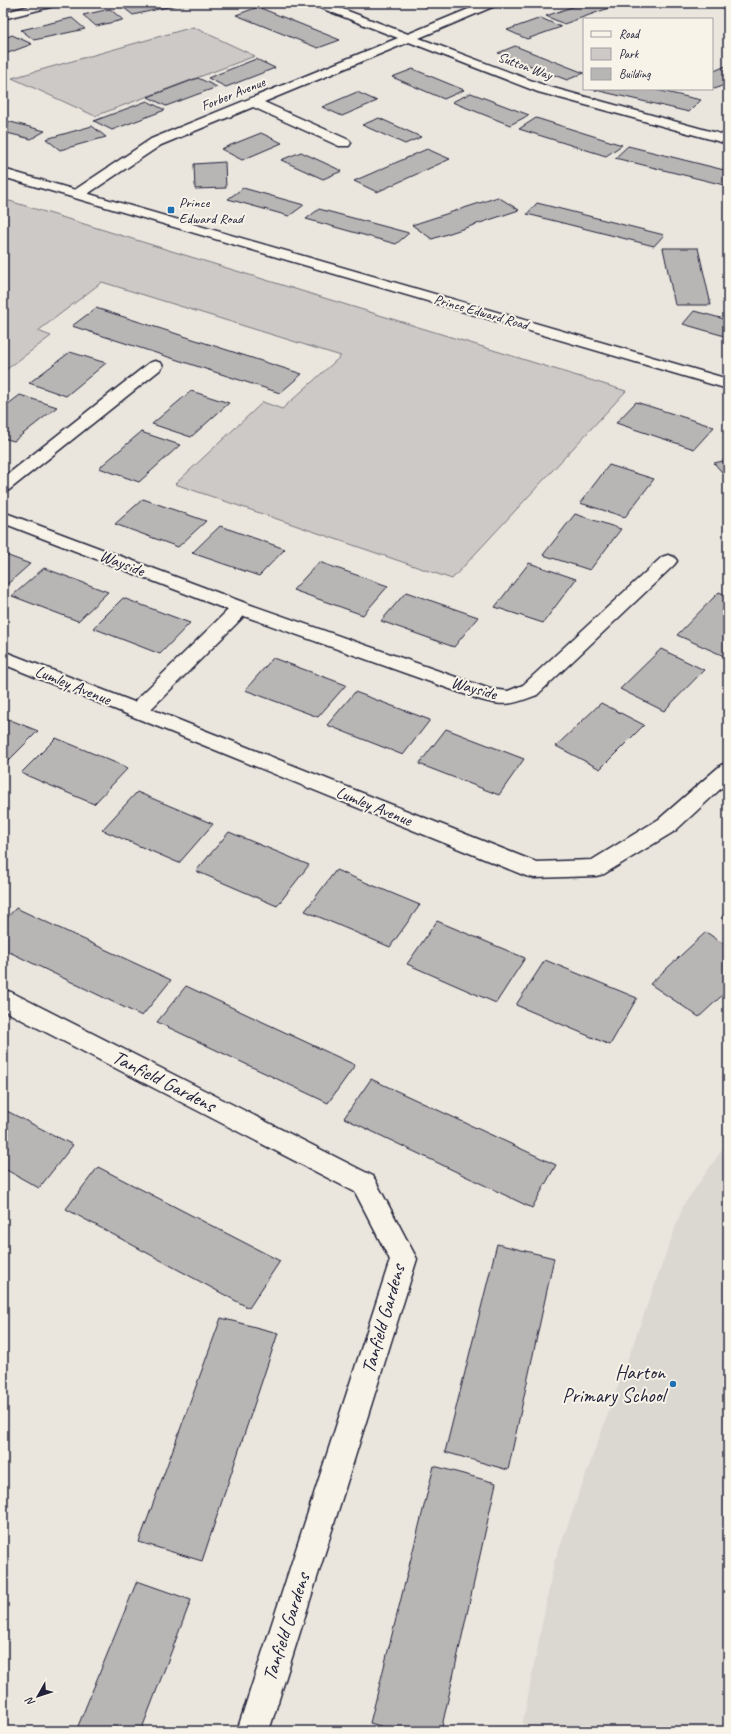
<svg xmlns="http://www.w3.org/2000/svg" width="731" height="1734" viewBox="0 0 731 1734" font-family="Caveat,sans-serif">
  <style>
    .built { fill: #dbd8d2 }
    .green { fill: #cdc9c6; stroke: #787680 }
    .building { fill: #b8b6b5; stroke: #22223b }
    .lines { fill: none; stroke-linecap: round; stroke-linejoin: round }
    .minor-casing { stroke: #22223b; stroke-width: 3 }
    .major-casing { stroke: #22223b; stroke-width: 3 }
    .minor { fill: #f7f3e8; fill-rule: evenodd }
    .major { fill: #f7f3e8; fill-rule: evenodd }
    .poi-dot { fill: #1f6fb2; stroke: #f7f3e8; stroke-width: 1.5 }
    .labels { text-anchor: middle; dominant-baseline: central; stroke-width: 4; stroke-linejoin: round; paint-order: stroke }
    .far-street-label { font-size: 14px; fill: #22223b; stroke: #f7f3e8 }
    .far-poi-label { font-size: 14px; fill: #22223b; stroke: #f7f3e8; text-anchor: start }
    .street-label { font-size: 17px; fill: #22223b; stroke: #f7f3e8 }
    .near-street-label { font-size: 20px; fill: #22223b; stroke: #f7f3e8 }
    .near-poi-label { font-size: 20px; fill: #22223b; stroke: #f7f3e8; text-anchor: end }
  </style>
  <rect width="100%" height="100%" fill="#eae6de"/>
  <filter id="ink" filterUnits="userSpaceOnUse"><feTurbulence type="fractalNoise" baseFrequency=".025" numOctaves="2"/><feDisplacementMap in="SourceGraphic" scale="8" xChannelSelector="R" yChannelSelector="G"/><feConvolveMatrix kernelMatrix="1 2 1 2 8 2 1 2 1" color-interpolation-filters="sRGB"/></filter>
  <g filter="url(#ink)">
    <!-- built -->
    <path class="built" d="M728,1141V1731H521L554,1563L683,1206Z"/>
    <!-- green -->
    <g class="green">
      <path d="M193,27L255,56L95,116L12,78Z"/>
      <path d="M3,199L626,391L452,579L175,484L263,402L282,409L341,356L102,282L38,331L51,336L3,372Z"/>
    </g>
    <!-- building -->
    <g class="building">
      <path d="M173,3L176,5L133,15L119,4Z"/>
      <path d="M415,3H438L426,7Z"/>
      <path d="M583,3H623L564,24L546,16Z"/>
      <path d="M258,7L340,40L318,48L236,15Z"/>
      <path d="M110,9L123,20L96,26L83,15Z"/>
      <path d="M72,18L85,29L34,40L21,30Z"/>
      <path d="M541,18L561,27L527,39L507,30Z"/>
      <path d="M12,35L32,44L8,53L3,51V39Z"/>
      <path d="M515,46L584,73L567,80L498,53Z"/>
      <path d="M256,59L275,68L226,87L208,78Z"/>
      <path d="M728,65V83L715,89L712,87V72Z"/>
      <path d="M413,69L464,90L444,99L392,77Z"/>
      <path d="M198,78L217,87L166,106L148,97Z"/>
      <path d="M591,89H652L701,100L689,112Z"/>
      <path d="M357,92L377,101L342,116L322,107Z"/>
      <path d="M471,93L529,115L510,125L452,102Z"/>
      <path d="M147,101L165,110L112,130L94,121Z"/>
      <path d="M379,118L421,137L405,144L362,125Z"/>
      <path d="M536,118L622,145L606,156L519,129Z"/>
      <path d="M3,120L45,131L31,139L3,132Z"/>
      <path d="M92,126L106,137L60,150L46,139Z"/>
      <path d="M261,133L282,143L242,160L221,149Z"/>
      <path d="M628,146L728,171V186L615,158Z"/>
      <path d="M427,149L450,159L377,192L354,181Z"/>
      <path d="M301,152L342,171L323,179L281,160Z"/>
      <path d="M225,162L226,188L195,189L194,164Z"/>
      <path d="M243,188L304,205L289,216L228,199Z"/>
      <path d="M498,197L519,210L432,239L412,225Z"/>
      <path d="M537,203L664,235L654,246L527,214Z"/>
      <path d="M319,209L409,233L396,244L306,219Z"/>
      <path d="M663,248H698L711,305H675Z"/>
      <path d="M96,308L302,374L280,393L72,326Z"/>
      <path d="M694,311L728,320V337L683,324Z"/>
      <path d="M70,352L106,363L66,396L29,383Z"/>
      <path d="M191,391L229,403L191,437L152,424Z"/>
      <path d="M20,395L57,407L14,441L3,438V408Z"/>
      <path d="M636,402L714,427L694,449L616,423Z"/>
      <path d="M141,432L180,445L139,482L99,468Z"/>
      <path d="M728,460V479L714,463Z"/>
      <path d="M609,465L654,479L625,517L580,503Z"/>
      <path d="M143,499L206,521L178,547L115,524Z"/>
      <path d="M575,514L621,529L590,570L543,555Z"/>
      <path d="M220,526L285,549L259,576L192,553Z"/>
      <path d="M3,554L30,564L3,588Z"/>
      <path d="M319,562L388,586L363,615L293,590Z"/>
      <path d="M529,563L576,579L543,623L495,607Z"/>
      <path d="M44,568L108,592L78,621L12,596Z"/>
      <path d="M406,592L478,617L454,647L381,621Z"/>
      <path d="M719,592L728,596V652L724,656L677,635Z"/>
      <path d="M123,598L190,623L160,654L93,628Z"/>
      <path d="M661,649L704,670L664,711L620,689Z"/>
      <path d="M273,658L346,685L318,717L245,690Z"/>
      <path d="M355,692L430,720L403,755L327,725Z"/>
      <path d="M601,703L644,725L600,769L556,746Z"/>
      <path d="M3,717L38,731L3,766Z"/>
      <path d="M446,729L524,759L499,795L419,764Z"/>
      <path d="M56,738L128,768L94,804L21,773Z"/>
      <path d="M137,792L213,824L179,863L102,830Z"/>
      <path d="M229,832L309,865L277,906L196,871Z"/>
      <path d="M336,870L420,905L390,947L305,911Z"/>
      <path d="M16,908L171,980L142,1016L3,949V922Z"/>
      <path d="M728,910V922L721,918Z"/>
      <path d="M437,921L525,958L496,1003L407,964Z"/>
      <path d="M706,932L728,947V990L699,1017L650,984Z"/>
      <path d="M545,960L637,998L610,1045L516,1005Z"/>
      <path d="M186,986L355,1065L328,1103L157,1022Z"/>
      <path d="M371,1079L556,1165L532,1208L344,1118Z"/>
      <path d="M3,1109L73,1145L39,1188L3,1168Z"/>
      <path d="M98,1167L280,1261L249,1308L66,1209Z"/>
      <path d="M497,1244L554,1258L508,1470L445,1452Z"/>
      <path d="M221,1318L278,1333L202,1561L139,1542Z"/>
      <path d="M434,1466L496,1483L441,1731H397L370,1723Z"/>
      <path d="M137,1581L191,1600L141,1731H76Z"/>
    </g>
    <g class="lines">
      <defs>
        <g id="minor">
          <path d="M40,3H60L58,5L3,19V13Z"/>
          <path d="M311,3H327L408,34L483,3H499L497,5L419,38L546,86L728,136V144L538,92L409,42L264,102L349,140L351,143L349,146H339L253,107L161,145L83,197H73L71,194L73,191L151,139L398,38L313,5Z"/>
          <path d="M155,361L161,363L163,366L161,369L9,490L3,491V478L149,363Z"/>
          <path d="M3,512L248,604L490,689L508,691L523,685L662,557L668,555L674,557L677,561L674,565L537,695C513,704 507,707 481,700L244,616L151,709L536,862L592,860L659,819L721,765L728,763V782L675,831L604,874L596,876L534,878L526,876L3,664V651L134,702L228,610L3,523Z"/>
          <path d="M3,990L11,992L373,1176L417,1259L269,1731H237L390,1260L355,1192L3,1010Z"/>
        </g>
        <path id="major" d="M3,169L728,379V389L3,177Z"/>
      </defs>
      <!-- minor casing -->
      <use href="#minor" class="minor-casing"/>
      <!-- major casing -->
      <use href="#major" class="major-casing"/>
      <!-- minor -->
      <use href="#minor" class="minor"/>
      <!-- major -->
      <use href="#major" class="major"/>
    </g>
  </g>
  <!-- markers -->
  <g class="poi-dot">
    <rect x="167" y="206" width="8" height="8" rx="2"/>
    <circle cx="673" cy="1384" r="4"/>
  </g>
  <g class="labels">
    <!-- far-street labels -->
    <g class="far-street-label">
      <text transform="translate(525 66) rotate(20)">Sutton Way</text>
      <text transform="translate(233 94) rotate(-22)">Forber Avenue</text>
      <text transform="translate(481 312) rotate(16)">Prince Edward Road</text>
    </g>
    <!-- far-poi labels -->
    <g class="far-poi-label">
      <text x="179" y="202">Prince<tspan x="179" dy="16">Edward Road</tspan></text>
    </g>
    <!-- street labels -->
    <g class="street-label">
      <text transform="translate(122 563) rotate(21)">Wayside</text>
      <text transform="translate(73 685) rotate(22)">Lumley Avenue</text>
      <text transform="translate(474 688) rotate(16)">Wayside</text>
      <text transform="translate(374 806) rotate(22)">Lumley Avenue</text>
    </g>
    <!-- near-street labels -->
    <g class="near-street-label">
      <text transform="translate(164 1081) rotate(27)">Tanfield Gardens</text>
      <text transform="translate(383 1319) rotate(-74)">Tanfield Gardens</text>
      <text transform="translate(286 1627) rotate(-72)">Tanfield Gardens</text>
    </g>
    <!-- near-poi labels -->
    <g class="near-poi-label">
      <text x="665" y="1372">Harton<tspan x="665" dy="23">Primary School</tspan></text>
    </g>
  </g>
  <!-- margin -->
  <rect width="731" height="1734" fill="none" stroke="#f7f3e8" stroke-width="16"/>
  <rect x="8" y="8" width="715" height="1718" fill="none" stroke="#22223b" stroke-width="1.5" filter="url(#ink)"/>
  <!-- legend -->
  <rect x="583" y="18" width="130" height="72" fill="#f7f3e8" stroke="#a29fa3"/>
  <rect x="591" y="31" width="20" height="6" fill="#f7f3e8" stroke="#a29fa3"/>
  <text x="619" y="38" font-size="12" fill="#22223b">Road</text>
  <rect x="591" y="48" width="20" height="12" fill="#cdc9c6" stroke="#a29fa3"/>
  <text x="619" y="58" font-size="12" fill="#22223b">Park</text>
  <rect x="591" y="68" width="20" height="12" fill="#b8b6b5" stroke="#a29fa3"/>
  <text x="619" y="78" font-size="12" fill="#22223b">Building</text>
  <!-- north arrow -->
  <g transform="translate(38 1696) rotate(231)" stroke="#f7f3e8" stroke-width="3" paint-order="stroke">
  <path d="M0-3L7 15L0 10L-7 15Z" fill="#22223b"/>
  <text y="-6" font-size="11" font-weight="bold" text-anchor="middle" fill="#22223b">N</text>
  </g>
</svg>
